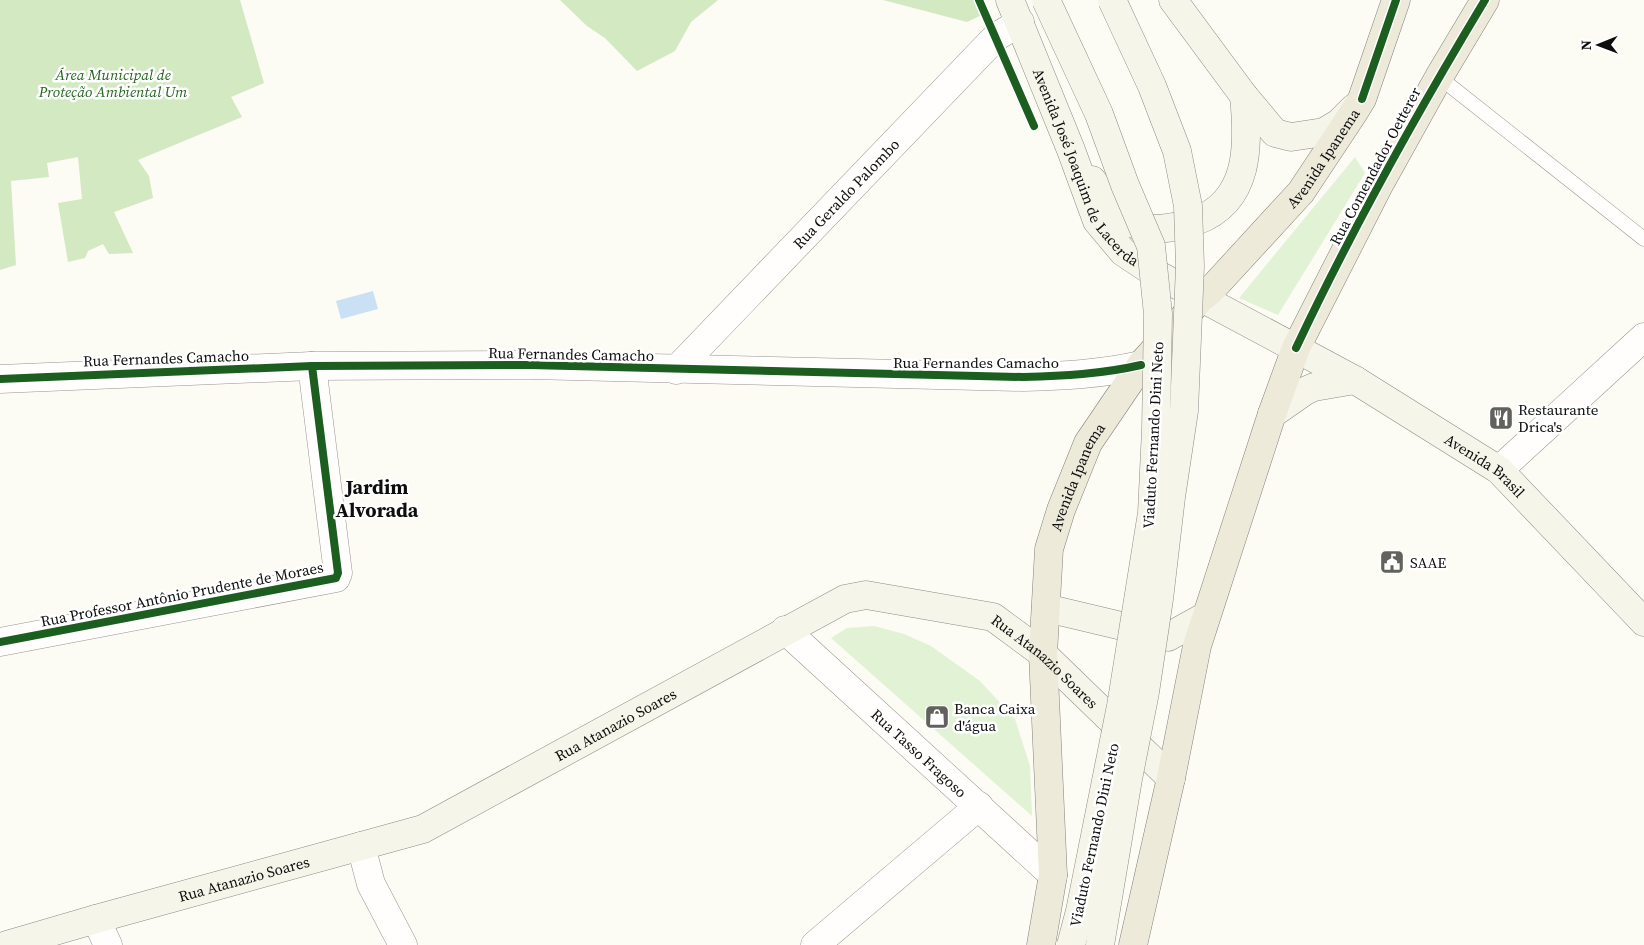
<svg xmlns="http://www.w3.org/2000/svg" width="1644" height="945" viewBox="0 0 1644 945" font-family="'Source Serif 4',serif">
  <style>
    .green { fill: #e2f2d4 }
    .forest { fill: #d2e9c1 }
    .water { fill: #cae1f5 }
    .lines { fill: none; stroke-linecap: round; stroke-linejoin: round }
    .service-casing { stroke: #959592; stroke-width: 15 }
    .minor-casing { stroke: #959592; stroke-width: 29 }
    .secondary-casing { stroke: #8c8b88; stroke-width: 29 }
    .primary-casing { stroke: #82827f; stroke-width: 29 }
    .service { stroke: #fffefd; stroke-width: 14 }
    .minor { stroke: #fffefd; stroke-width: 28 }
    .secondary { stroke: #f5f5ea; stroke-width: 28 }
    .primary { stroke: #edeada; stroke-width: 28 }
    .secondary-bridge-casing { stroke: #8c8b88; stroke-width: 29; stroke-linecap: butt }
    .secondary-bridge { stroke: #f5f5ea; stroke-width: 28 }
    .cycleway-casing { stroke: #fff; stroke-width: 11 }
    .cycleway { stroke: #1b5e20; stroke-width: 8 }
    .labels { text-anchor: middle; dominant-baseline: central; stroke-width: 5; stroke-linejoin: round; paint-order: stroke }
    .park-label { font-size: 15px; font-style: italic; fill: #25671e; stroke: #fff }
    .street-label { font-size: 15px; fill: #0e0e0e; stroke: #fff }
    .poi-label { font-size: 15px; fill: #0e0e0e; stroke: #fff; text-anchor: start }
    .district-label { font-size: 20px; font-weight: bold; fill: #0e0e0e; stroke: #fff }
  </style>
  <rect width="100%" height="100%" fill="#fcfbf4"/>
  <!-- green -->
  <g class="green">
    <path d="M1355,157L1365,173L1278,315L1239,298Z"/>
    <path d="M874,626L904,634L931,646L980,681L1015,719L1030,766L1032,816L831,638L847,628Z"/>
  </g>
  <!-- forest -->
  <g class="forest">
    <path d="M0,0H240L264,83L231,97L242,117L138,160L149,176L153,198L114,212L133,253L109,254L103,244L88,251L85,258L68,262L58,203L82,199L78,157L47,163L49,177L11,181L16,265L0,270Z"/>
    <path d="M560,0H718L691,22L675,51L637,71L605,38L587,26Z"/>
    <path d="M883,0H975L982,15L967,22Z"/>
  </g>
  <!-- water -->
  <path class="water" d="M373,291L378,309L341,319L336,301Z"/>
  <g class="lines">
    <defs>
      <path id="service" d="M1439,77L1644,239"/>
      <g id="minor">
        <path id="s1" d="M676,370L996,37L1020,22"/>
        <path d="M0,379L312,366L530,365L1023,377C1063,376 1102,374 1141,365"/>
        <path d="M1499,470L1644,337"/>
        <path id="s2" d="M785,630L1053,875"/>
        <path d="M0,642L336,578L338,573L312,366"/>
        <path d="M361,846L371,884L403,945"/>
        <path d="M96,919L108,945"/>
        <path d="M815,945L979,806"/>
      </g>
      <g id="secondary">
        <path id="s3" d="M1010,0L1071,150L1097,221L1123,252L1153,272L1355,380L1499,470L1644,622"/>
        <path d="M1173,0L1244,96L1275,133L1291,137L1324,132L1339,123L1354,108"/>
        <path d="M1092,180L1121,220C1131,223 1144,228 1154,229C1168,229 1184,225 1196,221C1250,201 1249,145 1244,96"/>
        <path d="M1272,414L1305,391L1314,387L1355,380"/>
        <path d="M1046,608L1168,637L1206,616"/>
        <path id="s4" d="M7,945L96,919L423,829L845,599L866,595L993,617L1043,654L1171,778"/>
      </g>
      <g id="primary">
        <path id="s5" d="M1041,945L1053,875L1043,654L1049,549L1061,510L1088,443L1141,365L1201,298L1210,291L1301,192L1354,112L1362,99L1396,0"/>
        <path d="M1133,945L1171,778L1197,646L1272,414L1296,348L1379,185L1439,77L1485,0"/>
      </g>
    </defs>
    <!-- service casing -->
    <use href="#service" class="service-casing"/>
    <!-- minor casing -->
    <use href="#minor" class="minor-casing"/>
    <!-- secondary casing -->
    <use href="#secondary" class="secondary-casing"/>
    <!-- primary casing -->
    <use href="#primary" class="primary-casing"/>
    <!-- service -->
    <use href="#service" class="service"/>
    <!-- minor -->
    <use href="#minor" class="minor"/>
    <!-- secondary -->
    <use href="#secondary" class="secondary"/>
    <!-- primary -->
    <use href="#primary" class="primary"/>
    <defs>
      <g id="secondary-bridge">
        <path d="M1046,0L1099,114L1125,185L1151,246L1158,314L1156,429L1152,513L1121,706L1080,911L1071,945"/>
        <path d="M1100,945L1128,779L1145,692L1159,599L1171,497L1184,411L1190,266L1188,206L1177,151L1152,86L1112,0"/>
      </g>
    </defs>
    <!-- secondary-bridge casing -->
    <use href="#secondary-bridge" class="secondary-bridge-casing"/>
    <!-- secondary-bridge -->
    <use href="#secondary-bridge" class="secondary-bridge"/>
    <defs>
      <g id="cycleway">
        <path d="M979,0L1034,126"/>
        <path d="M1362,99L1396,0"/>
        <path d="M1296,348C1352,229 1417,113 1485,0"/>
        <path d="M0,379L312,366L530,365L1023,377C1063,376 1102,374 1141,365"/>
        <path d="M0,642L336,578L338,573L312,366"/>
      </g>
    </defs>
    <!-- cycleway casing -->
    <use href="#cycleway" class="cycleway-casing"/>
    <!-- cycleway -->
    <use href="#cycleway" class="cycleway"/>
  </g>
  <!-- icons -->
  <defs>
    <symbol id="restaurant-square" viewBox="-11 -11 22 22"><rect x="-9" y="-9" width="18" height="18" rx="4" fill="#61615e" stroke="#fff"/><path d="M-5-6h1v4h1v-4h1v4h1v-4h1v5L-1.5 .5V6h-2V.5L-5-1ZM5-6V6H3V1.5H1.5Q1.5-4 5-6Z" fill="#fff"/></symbol>
    <symbol id="civic-square" viewBox="-11 -11 22 22"><rect x="-9" y="-9" width="18" height="18" rx="4" fill="#61615e" stroke="#fff"/><path d="M-.6-6.5H3V-4.5H.6V-3L4-1V1h2V6H-6V1h2V-1L-.6-3ZM-1.2 2.5V6h2.4V2.5Z" fill="#fff"/></symbol>
    <symbol id="shop-square" viewBox="-11 -11 22 22"><rect x="-9" y="-9" width="18" height="18" rx="4" fill="#61615e" stroke="#fff"/><path d="M-5-2.5h2.3a2.7 3.5 0 0 1 5.4 0H5L5.5 6h-11ZM-1.5-2.5h3a1.5 2.3 0 0 0-3 0Z" fill="#fff"/></symbol>
  </defs>
  <g fill-rule="evenodd">
    <use href="#restaurant-square" x="1487" y="404" width="28" height="28"/>
    <use href="#civic-square" x="1378" y="548" width="28" height="28"/>
    <use href="#shop-square" x="923" y="703" width="28" height="28"/>
  </g>
  <g class="labels">
    <!-- park labels -->
    <g class="park-label">
      <text x="113" y="74">Área Municipal de<tspan x="113" dy="17">Proteção Ambiental Um</tspan></text>
    </g>
    <!-- street labels -->
    <g class="street-label">
      <text stroke="none"><textPath href="#s5" startOffset="881">Avenida Ipanema</textPath></text>
      <text stroke="none"><textPath href="#s3" startOffset="185">Avenida José Joaquim de Lacerda</textPath></text>
      <text transform="translate(1375 166) rotate(-62)">Rua Comendador Oetterer</text>
      <text stroke="none"><textPath href="#s1" startOffset="245">Rua Geraldo Palombo</textPath></text>
      <text transform="translate(571 354) rotate(1)">Rua Fernandes Camacho</text>
      <text transform="translate(166 358) rotate(-2)">Rua Fernandes Camacho</text>
      <text x="976" y="362">Rua Fernandes Camacho</text>
      <text transform="translate(1153 435) rotate(-87)">Viaduto Fernando Dini Neto</text>
      <text stroke="none"><textPath href="#s3" startOffset="699">Avenida Brasil</textPath></text>
      <text stroke="none"><textPath href="#s5" startOffset="475">Avenida Ipanema</textPath></text>
      <text transform="translate(182 594) rotate(-11)">Rua Professor Antônio Prudente de Moraes</text>
      <text stroke="none"><textPath href="#s4" startOffset="1131">Rua Atanazio Soares</textPath></text>
      <text stroke="none"><textPath href="#s4" startOffset="651">Rua Atanazio Soares</textPath></text>
      <text stroke="none"><textPath href="#s2" startOffset="182">Rua Tasso Fragoso</textPath></text>
      <text transform="translate(1094 835) rotate(-78)">Viaduto Fernando Dini Neto</text>
      <text stroke="none"><textPath href="#s4" startOffset="246">Rua Atanazio Soares</textPath></text>
    </g>
    <!-- poi labels -->
    <g class="poi-label">
      <text x="1518" y="409">Restaurante<tspan x="1518" dy="17">Drica's</tspan></text>
      <text x="1410" y="562">SAAE</text>
      <text x="954" y="708">Banca Caixa<tspan x="954" dy="17">d'água</tspan></text>
    </g>
    <!-- district labels -->
    <g class="district-label">
      <text x="377" y="487">Jardim<tspan x="377" dy="23">Alvorada</tspan></text>
    </g>
  </g>
  <!-- north arrow -->
  <g transform="translate(1599 45) rotate(269)" stroke="#ffffff" stroke-width="4" paint-order="stroke">
  <path d="M0-4L9 19L0 12L-9 19Z" fill="#0e0e0e"/>
  <text y="-8" font-size="14" font-weight="bold" text-anchor="middle" fill="#0e0e0e">N</text>
  </g>
</svg>
